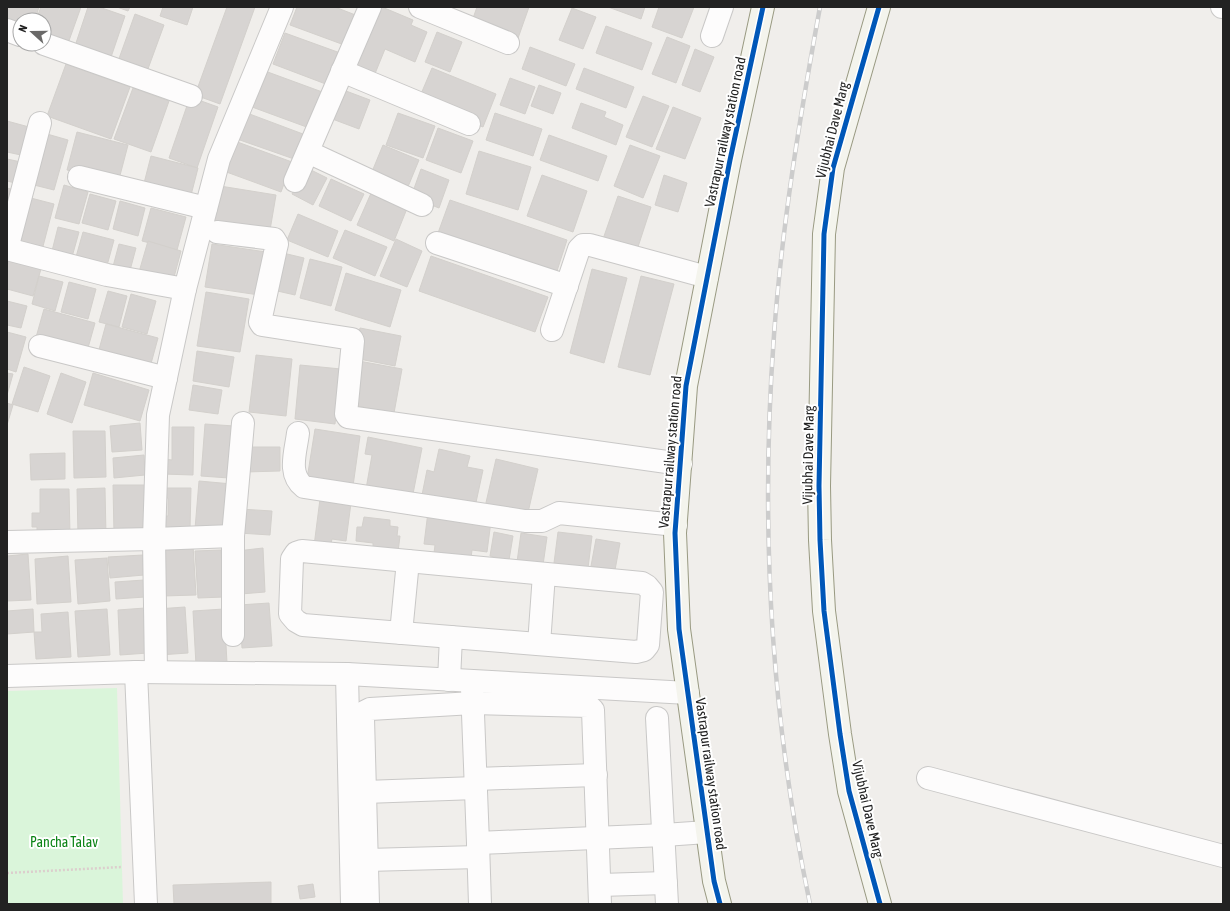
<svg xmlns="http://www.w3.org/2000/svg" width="1230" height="911" viewBox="0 0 1230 911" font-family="'Asap Condensed',sans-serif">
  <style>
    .park { fill: #daf5da }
    .building { fill: #d7d4d2; stroke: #d3d0cc }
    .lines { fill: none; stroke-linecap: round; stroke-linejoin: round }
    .street-casing { stroke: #c9c8c7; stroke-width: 24 }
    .secondary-casing { stroke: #999a82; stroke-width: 24 }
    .path { stroke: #dccecd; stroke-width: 2.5; stroke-dasharray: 2 2; stroke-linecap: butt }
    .street { stroke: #fdfcfc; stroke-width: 22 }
    .secondary { stroke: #f4f4ed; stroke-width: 22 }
    .rail-casing { stroke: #ccc; stroke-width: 4.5 }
    .rail { stroke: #fff; stroke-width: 3; stroke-dasharray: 9; stroke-linecap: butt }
    .cycleway-casing { stroke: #fff; stroke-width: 8 }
    .cycleway { stroke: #0057b8; stroke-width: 5 }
    .labels { text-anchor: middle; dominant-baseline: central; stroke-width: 4; stroke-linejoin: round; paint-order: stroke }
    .street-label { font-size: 14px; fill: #222; stroke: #fff }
    .park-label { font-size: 14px; fill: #0c8416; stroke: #fff }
  </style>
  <rect width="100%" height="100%" fill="#f0eeeb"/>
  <!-- park -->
  <path class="park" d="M117,688L123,904H7V691Z"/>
  <!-- building -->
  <g class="building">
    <path d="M7,7H39L35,20H20V28L7,24Z"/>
    <path d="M41,7H81L66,49L44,41V20H36Z"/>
    <path d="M88,7H99L125,16L109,63L73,52Z"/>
    <path d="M117,7H130L128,11Z"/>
    <path d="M163,7H193L187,25L160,16Z"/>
    <path d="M227,7H255L220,104L195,95Z"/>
    <path d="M297,7H335L358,16L347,46L290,25Z"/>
    <path d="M377,7H382L413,20L411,25L427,32L415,62L385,49L372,81L350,72Z"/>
    <path d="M477,7H529L517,41L471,24Z"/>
    <path d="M608,7H645L641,19Z"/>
    <path d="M659,7H694L682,38L652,27Z"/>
    <path d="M572,8L596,17L583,49L559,40Z"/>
    <path d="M135,14L164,25L145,77L116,67Z"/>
    <path d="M606,26L652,43L642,70L596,53Z"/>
    <path d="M437,32L462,42L450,72L425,62Z"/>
    <path d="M285,33L343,54L331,86L273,64Z"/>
    <path d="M667,37L690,46L676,83L652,74Z"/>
    <path d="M530,47L575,64L566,86L522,69Z"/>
    <path d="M695,49L714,57L700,92L682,85Z"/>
    <path d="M66,64L130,87L111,139L47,116Z"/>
    <path d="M432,68L496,94L483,127L418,101Z"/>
    <path d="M584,68L634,87L626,108L576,89Z"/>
    <path d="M265,71L325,93L312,129L252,107Z"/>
    <path d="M510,78L535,87L525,114L500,105Z"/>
    <path d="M539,85L561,93L553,114L531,106Z"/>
    <path d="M133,88L169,101L151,152L114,139Z"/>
    <path d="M338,88L370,100L359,129L327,117Z"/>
    <path d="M643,96L669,106L652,147L626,137Z"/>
    <path d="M190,97L218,107L197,168L169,158Z"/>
    <path d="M581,103L606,112L604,117L623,125L616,145L572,128Z"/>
    <path d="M673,107L701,118L685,159L656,149Z"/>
    <path d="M247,113L303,134L294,159L237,139Z"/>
    <path d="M398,113L435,126L423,158L386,145Z"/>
    <path d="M495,113L542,129L533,156L486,140Z"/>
    <path d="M7,121L29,127L21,155L7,152Z"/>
    <path d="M438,128L473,141L461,173L426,160Z"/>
    <path d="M40,132L68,140L54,190L26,183Z"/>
    <path d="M77,132L128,145L118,183L67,170Z"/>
    <path d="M549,135L607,156L598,181L540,160Z"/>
    <path d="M232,140L292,162L281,192L221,170Z"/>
    <path d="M383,145L419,160L405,194L369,179Z"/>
    <path d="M630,145L660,156L643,198L614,186Z"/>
    <path d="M479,151L531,167L518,210L466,194Z"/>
    <path d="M151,156L198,168L189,203L142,191Z"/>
    <path d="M7,159L21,162L15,183L7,181Z"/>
    <path d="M305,167L327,178L313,205L292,194Z"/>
    <path d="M421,169L449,180L439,208L411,197Z"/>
    <path d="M542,175L587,191L573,232L527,216Z"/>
    <path d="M664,175L687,183L678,212L655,205Z"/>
    <path d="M331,179L364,194L351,221L319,206Z"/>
    <path d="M64,185L88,192L79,224L55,218Z"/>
    <path d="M220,186L276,195L269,236L213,228Z"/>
    <path d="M7,188L14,190L7,217Z"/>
    <path d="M372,191L408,206L394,241L357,225Z"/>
    <path d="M90,194L116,201L108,230L82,223Z"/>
    <path d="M23,196L54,204L41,254L9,246Z"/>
    <path d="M618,196L651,207L636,253L602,242Z"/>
    <path d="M450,200L567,240L556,274L438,233Z"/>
    <path d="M120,201L145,208L138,236L113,229Z"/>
    <path d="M151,208L186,217L177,250L142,241Z"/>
    <path d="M298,214L338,231L328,257L287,240Z"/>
    <path d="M58,227L79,232L70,264L50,259Z"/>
    <path d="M345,230L387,247L375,276L333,258Z"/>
    <path d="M83,232L114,240L105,273L74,264Z"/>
    <path d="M396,239L422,251L407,287L380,276Z"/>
    <path d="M148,241L181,251L173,281L139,272Z"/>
    <path d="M119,244L136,248L128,278L111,274Z"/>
    <path d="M212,244L266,252L259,295L205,287Z"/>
    <path d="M283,253L304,258L295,295L273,290Z"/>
    <path d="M431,256L548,297L535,332L419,291Z"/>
    <path d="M310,259L342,267L331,306L300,298Z"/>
    <path d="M9,260L41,269L33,296L7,289V267Z"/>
    <path d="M592,269L627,278L604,363L570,353Z"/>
    <path d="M346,273L401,290L390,327L335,310Z"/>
    <path d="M39,276L63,282L55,311L32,304Z"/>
    <path d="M641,276L674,284L650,375L618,367Z"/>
    <path d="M69,282L96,289L88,319L61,312Z"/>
    <path d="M108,291L127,296L119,327L99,322Z"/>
    <path d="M206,292L249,299L240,352L197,346Z"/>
    <path d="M131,294L156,301L147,334L122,327Z"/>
    <path d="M7,301L27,306L21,328L7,325Z"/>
    <path d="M44,309L95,323L86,355L35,341Z"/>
    <path d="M106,324L158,338L149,371L97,357Z"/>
    <path d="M360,328L401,336L395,366L354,358Z"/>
    <path d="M7,332L26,337L16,372L7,369Z"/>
    <path d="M197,351L234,357L229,387L193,381Z"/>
    <path d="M256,355L292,359L286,416L249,412Z"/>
    <path d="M359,361L402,369L394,413L351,405Z"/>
    <path d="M300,365L341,369L335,424L295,419Z"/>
    <path d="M24,367L50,376L38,412L12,404Z"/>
    <path d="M7,373L13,374L7,395Z"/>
    <path d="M61,373L86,382L72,423L47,414Z"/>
    <path d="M93,373L149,390L140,421L84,405Z"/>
    <path d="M193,385L222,390L218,414L189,410Z"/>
    <path d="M7,403L13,405L7,425Z"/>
    <path d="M140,423L142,450L112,452L110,426Z"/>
    <path d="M205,424L234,426L229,478L201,476Z"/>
    <path d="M172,427H194L193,475L163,474V459L172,460Z"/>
    <path d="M315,429L360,436L353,486L307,479Z"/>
    <path d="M73,431H105L106,477L74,478Z"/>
    <path d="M368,437L422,448L412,499L366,489L372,455L365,454Z"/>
    <path d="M245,447H280V471L245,472Z"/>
    <path d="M439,449L470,456L467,467L483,470L475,507L422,495L427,470L434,472Z"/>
    <path d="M65,453V479L31,480L30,454Z"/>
    <path d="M144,455L145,475L114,478L113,458Z"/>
    <path d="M496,459L538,469L527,517L485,507Z"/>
    <path d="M199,481L232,484L228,532L195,529Z"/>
    <path d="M113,485H146L147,533L114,534Z"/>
    <path d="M105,488L106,535L78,536L77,489Z"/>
    <path d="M164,488H191L190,529L162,528L163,516H168V498H163Z"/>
    <path d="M40,489H69L70,535L37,536V527H32V513H40Z"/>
    <path d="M320,499L351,503L346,541L332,539L330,548L314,546Z"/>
    <path d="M240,509L272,511L270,535L239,533Z"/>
    <path d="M428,512L491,521L487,552L472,550L471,558L434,553L435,545L424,544Z"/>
    <path d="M364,517L390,520V526L398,527L397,536H400L398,552L373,549V543L356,541L357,527H362Z"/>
    <path d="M494,532L513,536L509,560L490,556Z"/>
    <path d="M558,532L592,536L588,568L554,563Z"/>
    <path d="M521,533L547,537L543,565L517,562Z"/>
    <path d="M596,539L620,543L615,570L591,566Z"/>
    <path d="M193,545L196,595L163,596L161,549Z"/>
    <path d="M263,548L265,592L241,594L237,551Z"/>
    <path d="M221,550L224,597L198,598L195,551Z"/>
    <path d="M28,554L31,600L7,601V556Z"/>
    <path d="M143,555L144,575L110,578L108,557Z"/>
    <path d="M68,556L71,602L37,604L35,559Z"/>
    <path d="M107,558L110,601L78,604L75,560Z"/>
    <path d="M144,580L145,597L116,599L115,582Z"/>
    <path d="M269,603L272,646L242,648L239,605Z"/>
    <path d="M185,607L188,653L159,655L157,609Z"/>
    <path d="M145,608L148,653L120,655L118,610Z"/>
    <path d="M33,609L34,632L7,634V611Z"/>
    <path d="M107,609L110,655L78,657L75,611Z"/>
    <path d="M224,609L227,663L196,665L193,611Z"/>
    <path d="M68,612L71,657L36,659L34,632H42L41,614Z"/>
    <path d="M271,882V904H174L173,885Z"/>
    <path d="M313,884L315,897L300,899L298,886Z"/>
  </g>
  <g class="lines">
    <defs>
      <g id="street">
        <path d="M420,7L508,43"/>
        <path d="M1222,7H1223"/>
        <path d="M7,30L20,35"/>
        <path d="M712,36L722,7"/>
        <path d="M44,44L191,96"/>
        <path d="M342,71L469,124"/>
        <path d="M308,152L422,205"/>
        <path d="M79,177L206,208"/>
        <path d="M295,181L370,7"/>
        <path d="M217,232L274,239L277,244L276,248L260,322L262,325L352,339L353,341L346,414L348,417L681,464"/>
        <path d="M437,243L567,286"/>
        <path d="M7,249L107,275L185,289L158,415L154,539L156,672"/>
        <path d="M7,249L40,123"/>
        <path d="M185,289L219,159L282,7"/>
        <path d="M552,330L579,249L583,245H590L707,277"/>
        <path d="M40,346L166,378"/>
        <path d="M298,433C296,451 287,474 304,487L525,521H542L559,513L676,525"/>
        <path d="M7,542L154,539L233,536"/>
        <path d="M302,551L642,583L647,586L652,592L648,645L644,650L636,652L303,625L296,621L290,614L292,559L296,553Z"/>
        <path d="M401,633L408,561"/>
        <path d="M233,635V536L243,423"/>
        <path d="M539,644L544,574"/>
        <path d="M136,672L347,674L688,693"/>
        <path d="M347,674L352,904"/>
        <path d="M7,676L136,672L146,904"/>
        <path d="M449,680L451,637"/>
        <path d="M472,688L478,843L664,835L707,832"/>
        <path d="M657,718L667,904"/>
        <path d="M928,778L1223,856"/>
        <path d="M476,779L596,775"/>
        <path d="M365,792L476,788"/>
        <path d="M478,843L480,904"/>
        <path d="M367,860L478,857"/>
        <path d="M600,885L666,883"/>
        <path d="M368,904L363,718L364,712L370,709L473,703L589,706L593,710L600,904"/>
      </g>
      <g id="secondary">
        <path d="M879,7L833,168L824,234L819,486L820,540L824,611L840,734L849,791L880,904"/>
        <path d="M720,904L714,881L679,629L675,533L686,386L730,160L763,7"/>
      </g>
    </defs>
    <!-- street casing -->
    <use href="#street" class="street-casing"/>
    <!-- secondary casing -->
    <use href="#secondary" class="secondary-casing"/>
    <!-- path -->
    <path class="path" d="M7,873L122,867"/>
    <!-- street -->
    <use href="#street" class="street"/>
    <!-- secondary -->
    <use href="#secondary" class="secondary"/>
    <defs>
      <path id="rail" d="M810,904C771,718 760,524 774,335C782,225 800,116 820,7"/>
    </defs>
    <!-- rail casing -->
    <use href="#rail" class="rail-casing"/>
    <!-- rail -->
    <use href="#rail" class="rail"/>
    <defs>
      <g id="cycleway">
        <path d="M879,7L833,168L824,234L819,486L820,540L824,611L840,734L849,791L880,904"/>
        <path d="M720,904L714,881L679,629L675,533L686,386L730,160L763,7"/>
      </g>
    </defs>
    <!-- cycleway casing -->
    <use href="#cycleway" class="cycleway-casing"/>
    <!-- cycleway -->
    <use href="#cycleway" class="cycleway"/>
  </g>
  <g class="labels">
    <!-- street labels -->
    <g class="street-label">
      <text transform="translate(832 130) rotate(-76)">Vijubhai Dave Marg</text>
      <text transform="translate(725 132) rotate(-78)">Vastrapur railway station road</text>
      <text transform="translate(670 452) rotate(-85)">Vastrapur railway station road</text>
      <text transform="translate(808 455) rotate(-89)">Vijubhai Dave Marg</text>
      <text transform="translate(711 774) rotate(82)">Vastrapur railway station road</text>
      <text transform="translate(868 809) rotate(77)">Vijubhai Dave Marg</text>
    </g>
    <!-- park labels -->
    <g class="park-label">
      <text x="64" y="842">Pancha Talav</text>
    </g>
  </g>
  <!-- border -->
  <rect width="1230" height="911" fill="none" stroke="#222222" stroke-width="16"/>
  <!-- north arrow -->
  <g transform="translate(32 32) rotate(291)"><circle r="19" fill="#ffffff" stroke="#a7a7a7"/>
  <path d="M0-3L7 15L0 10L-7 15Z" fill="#6a6968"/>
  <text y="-6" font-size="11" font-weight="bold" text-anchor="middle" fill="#222222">N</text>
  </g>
</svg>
